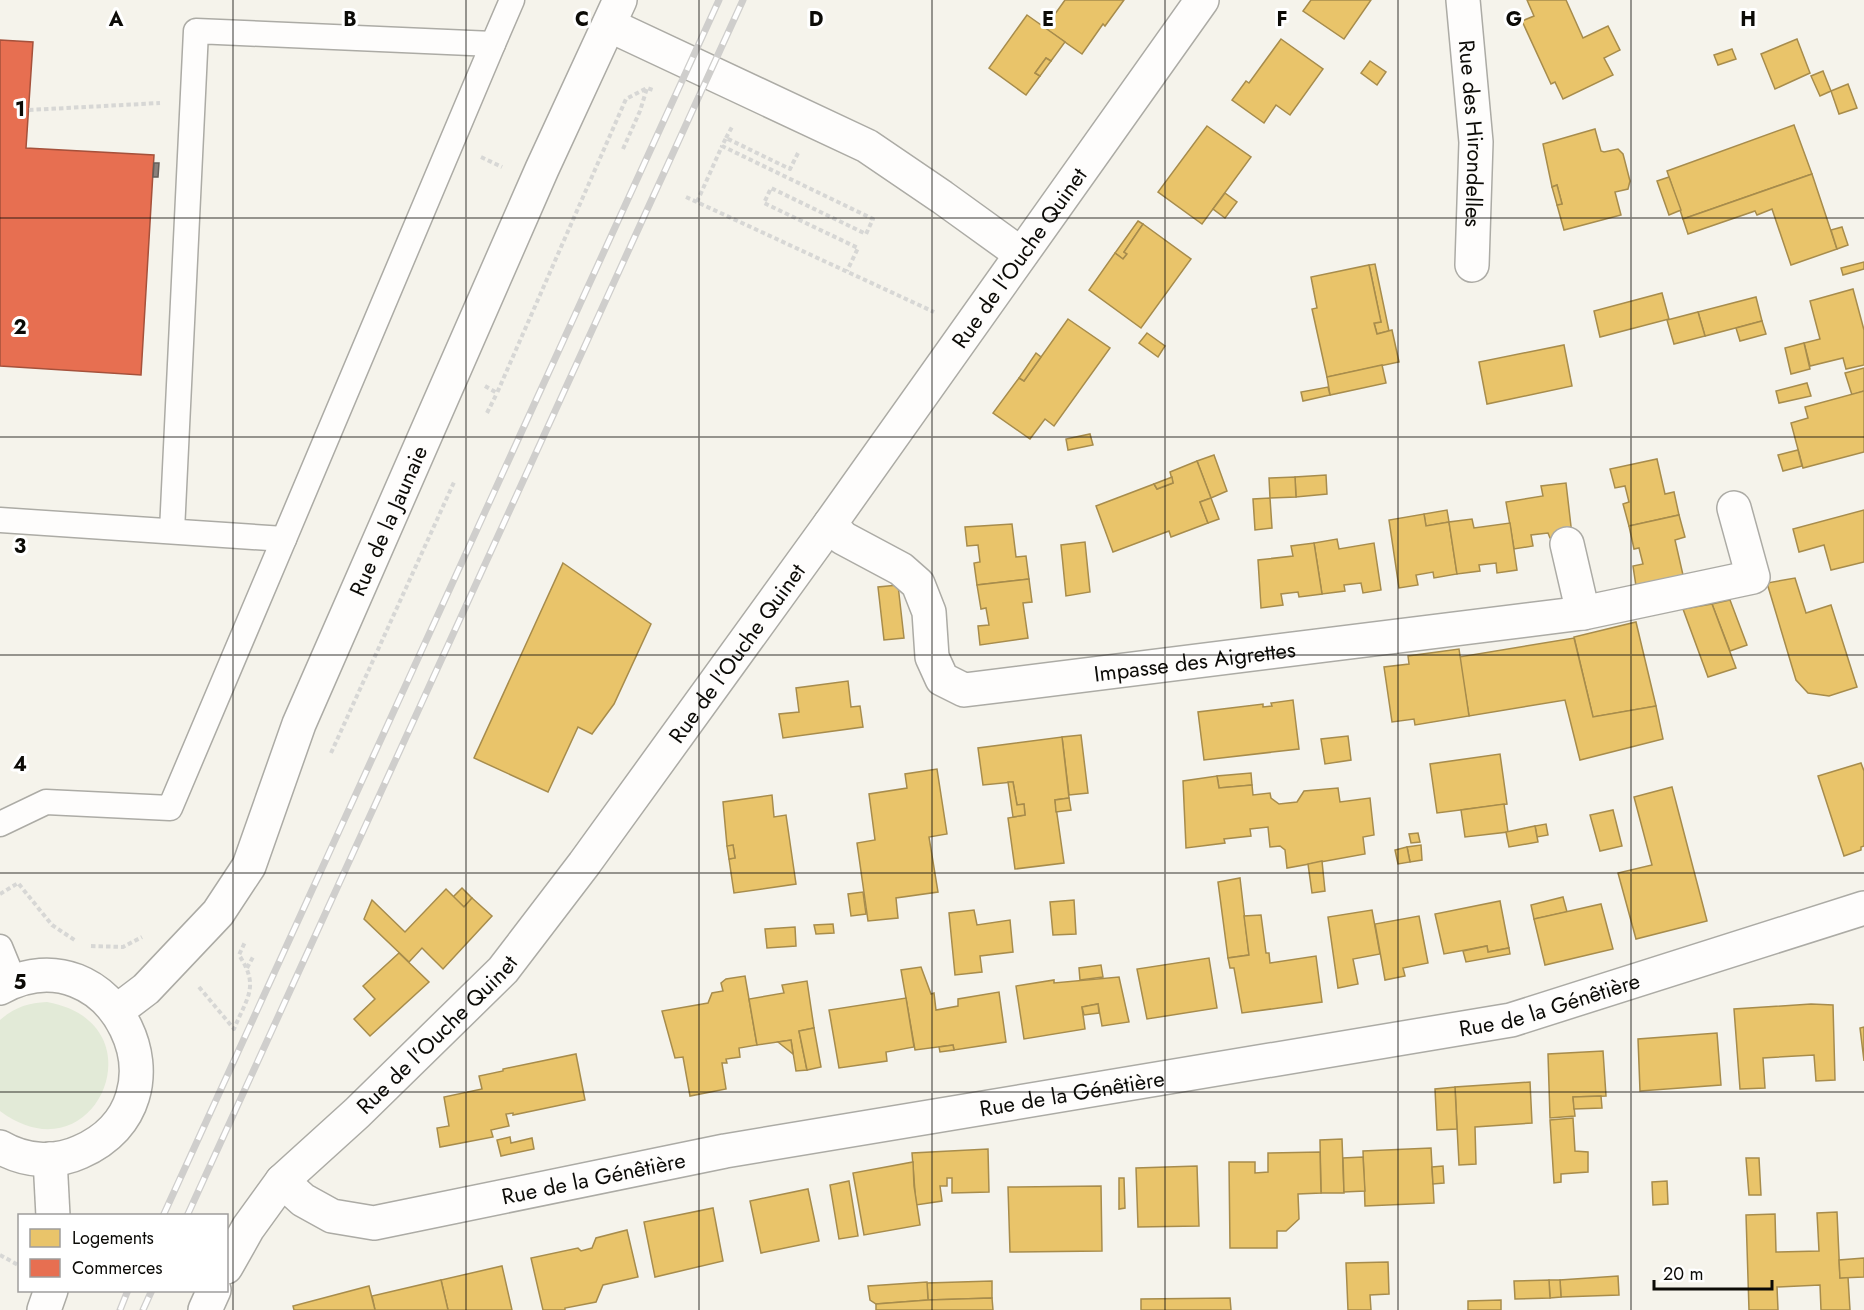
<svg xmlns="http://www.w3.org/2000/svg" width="1864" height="1310" viewBox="0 0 1864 1310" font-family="Jost,sans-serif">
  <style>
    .green { fill: #e2ead7 }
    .homes { fill: #e9c46a; stroke: #a78c4c; stroke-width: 1.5 }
    .shops { fill: #e76f51; stroke: #a5513b; stroke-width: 1.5 }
    .industry { fill: #8a817c; stroke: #645e59; stroke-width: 1.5 }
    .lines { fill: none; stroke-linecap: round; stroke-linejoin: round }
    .service-casing { stroke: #acaba5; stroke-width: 27 }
    .minor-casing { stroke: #acaba5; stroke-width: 36 }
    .tertiary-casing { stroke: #acaba5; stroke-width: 36 }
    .secondary-casing { stroke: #acaba5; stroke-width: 36 }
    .path { stroke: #d7d7d5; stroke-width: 4; stroke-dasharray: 4.5 3; stroke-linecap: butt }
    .service { stroke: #fefdfc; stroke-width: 24 }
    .minor { stroke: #fefdfc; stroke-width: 33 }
    .tertiary { stroke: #fefdfc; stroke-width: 33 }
    .secondary { stroke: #fefdfc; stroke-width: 33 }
    .rail-casing { stroke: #cfcecc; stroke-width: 7 }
    .rail { stroke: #fff; stroke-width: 4.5; stroke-dasharray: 14; stroke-linecap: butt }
    .grid { fill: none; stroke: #0c0b07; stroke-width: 1.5; stroke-opacity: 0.55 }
    .labels { text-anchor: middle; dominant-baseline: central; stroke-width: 6; stroke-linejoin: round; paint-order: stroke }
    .street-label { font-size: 22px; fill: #0c0b07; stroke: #fff }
    .grid-label { font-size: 20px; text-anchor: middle; font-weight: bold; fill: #0c0b07; stroke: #fff; stroke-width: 6; stroke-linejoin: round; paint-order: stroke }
  </style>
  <rect width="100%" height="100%" fill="#f5f3eb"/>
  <!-- green -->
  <path class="green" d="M47,1002C164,1023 94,1182 0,1111V1020C15,1007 28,1003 47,1002Z"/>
  <!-- homes -->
  <g class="homes">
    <path d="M1065,0H1124L1105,26L1103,24L1082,54L1045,28Z"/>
    <path d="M1311,0H1371L1344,39L1303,11Z"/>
    <path d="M1527,0H1566L1583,38L1608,26L1620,50L1604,58L1613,75L1563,99L1555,82L1551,84L1522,21L1534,16Z"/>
    <path d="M1027,15L1065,42L1051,61L1046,58L1035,73L1040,76L1026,95L989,68Z"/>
    <path d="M1281,39L1323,69L1290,115L1276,105L1264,123L1232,100L1246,81L1249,83Z"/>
    <path d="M1797,39L1810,73L1775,89L1761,54Z"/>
    <path d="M1732,49L1736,59L1718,65L1714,55Z"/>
    <path d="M1046,58L1051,61L1040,76L1035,73Z"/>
    <path d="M1370,61L1386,72L1377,85L1361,73Z"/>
    <path d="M1823,71L1831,91L1820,96L1811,76Z"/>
    <path d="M1848,84L1857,108L1839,114L1831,91Z"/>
    <path d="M1794,125L1812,174L1683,219L1667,171Z"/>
    <path d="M1207,126L1251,157L1202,224L1158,192Z"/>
    <path d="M1595,129L1601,151L1604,152L1618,149L1623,154L1630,181L1628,189L1615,192L1621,215L1564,230L1557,205L1562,204L1557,185L1552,187L1543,144Z"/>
    <path d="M1812,174L1837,249L1791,265L1772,209L1757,215L1755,211L1688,234L1683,219Z"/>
    <path d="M1669,177L1681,210L1669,215L1657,181Z"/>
    <path d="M1557,185L1562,204L1557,205L1552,187Z"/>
    <path d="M1225,193L1237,202L1225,218L1213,209Z"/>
    <path d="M1138,221L1143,224L1124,252L1127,254L1123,259L1115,253Z"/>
    <path d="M1143,224L1191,259L1141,328L1089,290L1115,253L1123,259L1127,254L1124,252Z"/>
    <path d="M1842,227L1848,245L1837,249L1831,230Z"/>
    <path d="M1864,262V269L1843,275L1841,268Z"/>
    <path d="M1375,264L1389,331L1377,334L1374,323L1381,322L1369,265Z"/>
    <path d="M1369,265L1381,322L1374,323L1377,334L1392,330L1399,362L1327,377L1312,309L1317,308L1311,277Z"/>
    <path d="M1853,289L1864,330V365L1846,369L1843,358L1810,366L1804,343L1820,339L1810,301Z"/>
    <path d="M1662,293L1669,319L1600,337L1594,311Z"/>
    <path d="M1756,297L1762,321L1705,336L1698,312Z"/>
    <path d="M1698,312L1705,336L1674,344L1667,320Z"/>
    <path d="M1068,319L1110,348L1054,426L1045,419L1030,439L993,413L1019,378L1024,381Z"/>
    <path d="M1762,321L1766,334L1740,341L1736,328Z"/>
    <path d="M1147,333L1165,346L1158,357L1139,343Z"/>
    <path d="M1804,343L1810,369L1791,374L1785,348Z"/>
    <path d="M1564,345L1572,386L1487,404L1479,362Z"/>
    <path d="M1036,353L1041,357L1024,381L1019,378Z"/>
    <path d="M1382,365L1386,383L1330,395L1327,377Z"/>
    <path d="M1864,368V391L1852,395L1845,373Z"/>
    <path d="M1807,383L1811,396L1779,403L1776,391Z"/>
    <path d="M1328,387L1330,395L1303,401L1301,392Z"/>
    <path d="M1864,391V452L1803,468L1791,423L1808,418L1805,407Z"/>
    <path d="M1090,434L1093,445L1068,450L1066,439Z"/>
    <path d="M1798,450L1802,466L1783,471L1778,455Z"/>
    <path d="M1214,455L1227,491L1211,498L1197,461Z"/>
    <path d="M1657,459L1665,494L1674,492L1679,515L1629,526L1623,504L1629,502L1625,486L1615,488L1610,469Z"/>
    <path d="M1197,461L1211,498L1200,502L1208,523L1171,537L1169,531L1113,552L1096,506L1154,484L1157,489L1173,483L1170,472Z"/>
    <path d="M1326,475L1327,494L1296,497L1295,477Z"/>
    <path d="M1172,477L1173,483L1157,489L1154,484Z"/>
    <path d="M1295,477L1296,497L1270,498L1269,478Z"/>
    <path d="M1566,483L1572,535L1550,538L1548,533L1531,535L1533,546L1514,549L1506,502L1543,496L1541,486Z"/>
    <path d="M1211,498L1219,519L1208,523L1200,502Z"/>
    <path d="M1270,498L1272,528L1255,530L1253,499Z"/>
    <path d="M1447,510L1449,522L1426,526L1424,514Z"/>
    <path d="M1864,510V562L1831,570L1824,545L1799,552L1793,529Z"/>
    <path d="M1424,514L1426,526L1449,522L1457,574L1434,578L1433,572L1416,575L1418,585L1399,588L1389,520Z"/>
    <path d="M1679,515L1685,537L1675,540L1683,575L1636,586L1633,566L1643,564L1639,548L1634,549L1629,526Z"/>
    <path d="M1472,519L1474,528L1510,523L1517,570L1497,573L1496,563L1479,565L1480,571L1457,574L1449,522Z"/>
    <path d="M1012,524L1016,557L1026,556L1029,579L977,585L974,563L980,562L978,545L967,546L965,527Z"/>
    <path d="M1337,539L1339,549L1374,543L1381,590L1363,593L1361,583L1344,585L1345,591L1322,594L1314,543Z"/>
    <path d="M1085,542L1090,592L1066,596L1061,545Z"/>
    <path d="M1314,543L1322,594L1299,597L1298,592L1281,594L1283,605L1261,608L1258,560L1293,556L1291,546Z"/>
    <path d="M563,563L651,624L614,704L592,734L578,727L548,792L474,758Z"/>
    <path d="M1795,578L1806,613L1831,605L1857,687L1829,696L1808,693L1796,680L1767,583Z"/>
    <path d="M1029,579L1032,602L1023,603L1028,638L980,645L978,626L989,625L986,608L981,609L977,585Z"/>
    <path d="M898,585L904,638L884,640L878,587Z"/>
    <path d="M1730,600L1747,645L1730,651L1712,604Z"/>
    <path d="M1712,604L1736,668L1708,677L1683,609Z"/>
    <path d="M1636,622L1656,706L1593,717L1574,637Z"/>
    <path d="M1574,638L1593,717L1656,706L1663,739L1580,760L1565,700L1469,716L1459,657Z"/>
    <path d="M1459,649L1469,716L1415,725L1414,719L1392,722L1384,667L1409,664L1408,656Z"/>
    <path d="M848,681L851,707L860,706L863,727L783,738L779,714L799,712L796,688Z"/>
    <path d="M1293,700L1299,749L1204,760L1198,712L1263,704V707L1272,706L1271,703Z"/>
    <path d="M1081,735L1088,793L1069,795L1062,737Z"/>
    <path d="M1348,736L1351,760L1325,764L1321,739Z"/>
    <path d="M1062,737L1069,798L1055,800L1064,863L1015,869L1008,818L1025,815L1024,804L1017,805L1013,782L983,785L978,748Z"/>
    <path d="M1500,754L1507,804L1437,813L1430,764Z"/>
    <path d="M1861,763L1864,771V846L1861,847V850L1844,856L1818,776Z"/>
    <path d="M937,769L947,834L929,837L938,892L896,898L898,918L868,921L857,843L875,840L869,794L907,788L905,774Z"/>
    <path d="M1251,773L1252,785L1219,788L1217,776Z"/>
    <path d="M1217,776L1219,788L1252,785L1253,795L1270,793L1271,798L1279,804L1297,802L1304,791L1338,788L1340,802L1370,798L1374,835L1363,837L1365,854L1287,868L1285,850L1280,846L1270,847L1268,827L1250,829L1251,836L1224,839L1225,843L1186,848L1183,781Z"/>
    <path d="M1008,782H1013L1017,805L1024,804L1025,815L1013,817Z"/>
    <path d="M1672,787L1707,921L1636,939L1618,873L1652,865L1634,797Z"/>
    <path d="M772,795L774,817L786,815L796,884L734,893L729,859L735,858L733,845L727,846L723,802Z"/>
    <path d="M1069,798L1071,810L1056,812L1055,800Z"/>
    <path d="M1504,804L1508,832L1465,837L1461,810Z"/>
    <path d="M1613,810L1622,846L1600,851L1590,815Z"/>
    <path d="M1546,824L1548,835L1537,837L1535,826Z"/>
    <path d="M1535,826L1538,842L1509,847L1506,832Z"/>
    <path d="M1418,833L1420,842L1411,843L1409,834Z"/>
    <path d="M733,845L735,858L729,859L727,846Z"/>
    <path d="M1421,845L1422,860L1410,862L1407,847Z"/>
    <path d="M1407,847L1410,862L1398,864L1395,850Z"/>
    <path d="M1322,861L1325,891L1312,893L1308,864Z"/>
    <path d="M1240,878L1249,955L1228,958L1218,882Z"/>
    <path d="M462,888L472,898L464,907L453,897Z"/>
    <path d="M446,889L464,907L472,898L492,916L443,969L422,948L409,962L364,919L372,900L405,932Z"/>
    <path d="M863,892L866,914L851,916L848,894Z"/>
    <path d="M1563,897L1567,912L1534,919L1531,905Z"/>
    <path d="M1074,900L1076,934L1053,935L1050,902Z"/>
    <path d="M1500,901L1509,948L1488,952L1487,946L1444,954L1435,914Z"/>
    <path d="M1601,904L1613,949L1545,965L1534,919Z"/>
    <path d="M974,910L977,925L1010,920L1013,952L980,956L982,972L955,975L949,913Z"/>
    <path d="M1372,910L1380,954L1353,959L1358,984L1338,988L1328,917Z"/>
    <path d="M1261,915L1266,953H1269L1270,963L1316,956L1322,1002L1242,1013L1234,968H1230L1228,958L1249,955L1244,916Z"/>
    <path d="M1419,916L1428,963L1403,968L1405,976L1385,980L1375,924Z"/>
    <path d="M833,924L834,933L816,934L814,925Z"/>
    <path d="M795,927L796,946L767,948L765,929Z"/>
    <path d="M1487,946L1488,952L1509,948L1510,954L1466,962L1463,951Z"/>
    <path d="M399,953L429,982L370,1036L354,1019L375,999L363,986Z"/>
    <path d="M1209,958L1217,1008L1147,1019L1137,969Z"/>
    <path d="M1101,965L1103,977L1080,980L1079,968Z"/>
    <path d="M921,967L931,994L934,993L936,1010L958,1006V999L999,992L1006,1042L954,1050L953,1045L915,1050L901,970Z"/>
    <path d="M745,976L757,1045L739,1048L740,1057L726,1059L727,1063H722L726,1089L690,1096L683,1057L675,1058L662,1011L708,1003L712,993L723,991L721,983L726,979Z"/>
    <path d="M1119,977L1129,1022L1102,1026L1098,1004L1082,1007L1085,1029L1024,1039L1016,986L1054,980V983Z"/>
    <path d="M807,981L814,1028L799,1031L807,1070L796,1071L791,1040L757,1045L749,999L784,993L782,985Z"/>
    <path d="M906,998L914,1047L886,1052L887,1061L839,1068L829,1010Z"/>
    <path d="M1098,1004L1099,1013L1084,1015L1082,1007Z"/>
    <path d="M1811,1004L1833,1005L1835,1080L1816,1081L1814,1055L1763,1058L1765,1088L1740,1089L1734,1009Z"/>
    <path d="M1864,1027V1061L1860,1028Z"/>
    <path d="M814,1028L821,1067L807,1070L799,1031Z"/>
    <path d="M1717,1033L1721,1085L1640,1091L1638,1039Z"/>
    <path d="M791,1040L793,1054L778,1042Z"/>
    <path d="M953,1045L954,1050L940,1052L939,1047Z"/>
    <path d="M1603,1051L1606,1096L1573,1097L1575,1116L1550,1118L1548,1054Z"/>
    <path d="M576,1054L585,1100L513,1115V1113L506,1114L509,1126L491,1130L493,1137L440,1147L437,1128L449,1126L444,1097L482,1089L479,1076L503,1071V1069Z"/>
    <path d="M1530,1082L1532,1123L1475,1127L1476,1164L1459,1165L1455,1087Z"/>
    <path d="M1455,1087L1457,1129L1437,1130L1435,1089Z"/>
    <path d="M1601,1096L1602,1108L1574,1109L1573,1097Z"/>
    <path d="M1573,1118L1575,1151L1588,1152V1172L1561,1174V1182L1554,1183L1550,1120Z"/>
    <path d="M510,1137L511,1143L532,1138L534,1149L501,1156L497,1140Z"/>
    <path d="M1342,1139L1344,1193H1321L1320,1140Z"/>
    <path d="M1431,1148L1434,1203L1365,1206L1363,1151Z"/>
    <path d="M988,1149L989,1192L952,1193V1178H947V1186H940L942,1201L916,1205L912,1153Z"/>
    <path d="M1320,1152L1321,1193L1298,1194L1299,1219L1286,1231H1277V1248H1230L1229,1162H1255V1173L1268,1172V1153Z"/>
    <path d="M1363,1157L1365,1191L1344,1192L1343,1158Z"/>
    <path d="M1746,1158H1759L1761,1195H1749Z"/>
    <path d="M913,1162L914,1186L920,1225L864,1235L853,1173Z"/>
    <path d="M1197,1166L1199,1226L1138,1227L1136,1168Z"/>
    <path d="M1443,1166L1444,1183L1433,1184L1432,1167Z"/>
    <path d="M1119,1178H1124L1125,1208L1119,1209Z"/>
    <path d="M849,1181L858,1236L839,1239L830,1185Z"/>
    <path d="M1667,1181L1668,1204L1653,1205L1652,1182Z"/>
    <path d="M1101,1186L1102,1251L1010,1252L1008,1187Z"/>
    <path d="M808,1189L819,1241L761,1253L750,1201Z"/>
    <path d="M713,1208L723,1261L655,1277L644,1222Z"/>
    <path d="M1837,1212L1840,1278L1848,1277L1850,1310H1821L1820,1285L1777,1287L1778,1310H1749L1746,1215L1775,1214L1776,1252L1819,1251L1817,1213Z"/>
    <path d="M627,1230L638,1277L603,1285L596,1302L565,1308V1310H543L531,1258L578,1248L581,1251L592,1248L596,1238Z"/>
    <path d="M1864,1258V1277L1840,1278L1839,1260Z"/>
    <path d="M1388,1262L1389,1294L1370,1295L1371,1310H1348L1346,1263Z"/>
    <path d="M502,1266L512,1310H448L441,1280Z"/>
    <path d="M1618,1276L1619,1295L1561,1297L1560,1280Z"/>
    <path d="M441,1280L448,1310H375L372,1296Z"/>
    <path d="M1549,1280H1560L1561,1297L1550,1298Z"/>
    <path d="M1549,1280L1550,1298L1515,1299L1514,1281Z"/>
    <path d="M992,1281V1298L928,1300L927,1283Z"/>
    <path d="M927,1282L928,1300L876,1304L870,1300L868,1286Z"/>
    <path d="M369,1286L375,1310H294L293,1306Z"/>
    <path d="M992,1298L993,1310H876V1304L928,1300Z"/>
    <path d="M1230,1298L1231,1310H1141V1299Z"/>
    <path d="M1501,1300V1310H1468V1301Z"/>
  </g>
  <!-- shops -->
  <path class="shops" d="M0,40L33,42L26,148L154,155L141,375L0,366Z"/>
  <!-- industry -->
  <path class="industry" d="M154,163H159L158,177H153Z"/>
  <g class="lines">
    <defs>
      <g id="service">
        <path d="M493,44L512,0"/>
        <path d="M0,520L284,539L493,44L196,31L172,531"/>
        <path d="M0,824L46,802L170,808L284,539"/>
        <path d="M0,947L14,981"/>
      </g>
      <g id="minor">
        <path id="s1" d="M1463,0L1476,142L1472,265"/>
        <path d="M609,25L867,146L942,197L1021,254"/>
        <path id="s2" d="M830,524L843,538L901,569L918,584L929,612L932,657L942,679L964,690L1583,613L1567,544"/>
        <path d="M1583,613L1753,577L1734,508"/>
        <path id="s3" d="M282,1181L303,1200L332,1216L374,1223L725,1151L1511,1020L1864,908"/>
        <path id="s4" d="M226,1267L248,1228L282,1181L357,1113L503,970L584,864L830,524L1202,0"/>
        <path d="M205,1310L214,1290"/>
      </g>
      <g id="tertiary">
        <path d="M50,1159L53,1216"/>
        <path d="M44,1310L51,1290"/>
      </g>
      <g id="secondary">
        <path d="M0,988C112,927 197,1101 80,1152C54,1164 24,1161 0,1147"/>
        <path id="s5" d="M117,1011L146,989L218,913L249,866L299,724L542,169L620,0"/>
      </g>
    </defs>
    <!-- service casing -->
    <use href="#service" class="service-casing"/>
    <!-- minor casing -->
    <use href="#minor" class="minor-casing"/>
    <!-- tertiary casing -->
    <use href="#tertiary" class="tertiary-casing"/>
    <!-- secondary casing -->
    <use href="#secondary" class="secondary-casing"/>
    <!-- path -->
    <g class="path">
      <path d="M29,110L160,103"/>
      <path d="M726,138L733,125"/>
      <path d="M623,149L640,111L647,88"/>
      <path d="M798,153L790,169L726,138L722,146L873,219L866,234L771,188L764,203L858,248L847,271"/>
      <path d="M481,157L502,167"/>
      <path d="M686,197L934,312"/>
      <path d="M697,202L722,146"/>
      <path d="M485,386L497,393L626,99L647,88L653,90"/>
      <path d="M487,413L497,393"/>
      <path d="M331,753L455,480"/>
      <path d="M0,894L18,883L52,925L76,941"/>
      <path d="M91,946L123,947L142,937"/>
      <path d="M247,968L253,957"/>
      <path d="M199,987L234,1029C247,997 260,987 239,955L245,942"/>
      <path d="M0,1255L20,1266"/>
    </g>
    <!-- service -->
    <use href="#service" class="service"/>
    <!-- minor -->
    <use href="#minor" class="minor"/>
    <!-- tertiary -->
    <use href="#tertiary" class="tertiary"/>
    <!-- secondary -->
    <use href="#secondary" class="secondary"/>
    <defs>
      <g id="rail">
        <path d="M163,1216L719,0"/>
        <path d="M187,1216L743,0"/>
        <path d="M120,1310L128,1290"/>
        <path d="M143,1310L152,1290"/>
      </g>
    </defs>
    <!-- rail casing -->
    <use href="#rail" class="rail-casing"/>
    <!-- rail -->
    <use href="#rail" class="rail"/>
  </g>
  <!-- grid -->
  <path class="grid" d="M233,0V1310M466,0V1310M699,0V1310M932,0V1310M1165,0V1310M1398,0V1310M1631,0V1310M0,218H1864M0,437H1864M0,655H1864M0,873H1864M0,1092H1864"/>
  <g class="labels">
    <!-- street labels -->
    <g class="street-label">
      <text stroke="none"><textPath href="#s1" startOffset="134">Rue des Hirondelles</textPath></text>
      <text stroke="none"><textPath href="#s4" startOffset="1288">Rue de l'Ouche Quinet</textPath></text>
      <text stroke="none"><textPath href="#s5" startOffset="570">Rue de la Jaunaie</textPath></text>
      <text stroke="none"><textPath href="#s4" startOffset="802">Rue de l'Ouche Quinet</textPath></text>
      <text stroke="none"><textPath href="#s2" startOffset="464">Impasse des Aigrettes</textPath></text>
      <text stroke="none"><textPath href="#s3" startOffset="1300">Rue de la Génêtière</textPath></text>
      <text stroke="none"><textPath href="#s4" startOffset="316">Rue de l'Ouche Quinet</textPath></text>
      <text stroke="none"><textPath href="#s3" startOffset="814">Rue de la Génêtière</textPath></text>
      <text stroke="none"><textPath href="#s3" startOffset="328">Rue de la Génêtière</textPath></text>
    </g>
  </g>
  <g class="grid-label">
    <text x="116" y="26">A</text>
    <text x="350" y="26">B</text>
    <text x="582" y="26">C</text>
    <text x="816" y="26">D</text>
    <text x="1048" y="26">E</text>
    <text x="1282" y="26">F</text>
    <text x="1514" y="26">G</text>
    <text x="1748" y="26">H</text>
    <text x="20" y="116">1</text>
    <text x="20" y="334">2</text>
    <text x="20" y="553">3</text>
    <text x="20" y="771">4</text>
    <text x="20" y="989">5</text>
  </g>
  <!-- legend -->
  <rect x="18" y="1214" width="210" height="78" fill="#ffffff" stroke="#9e9d9c" stroke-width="1.5"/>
  <rect x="30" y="1229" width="30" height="18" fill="#e9c46a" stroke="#9e9d9c" stroke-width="1.5"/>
  <text x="72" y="1244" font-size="18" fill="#0c0b07">Logements</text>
  <rect x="30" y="1259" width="30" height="18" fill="#e76f51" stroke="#9e9d9c" stroke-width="1.5"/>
  <text x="72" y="1274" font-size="18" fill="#0c0b07">Commerces</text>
  <!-- scale -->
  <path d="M1654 1280v9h118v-9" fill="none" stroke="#0c0b07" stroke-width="3"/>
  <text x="1663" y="1280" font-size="18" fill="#0c0b07" stroke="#ffffff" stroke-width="4.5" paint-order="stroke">20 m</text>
</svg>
